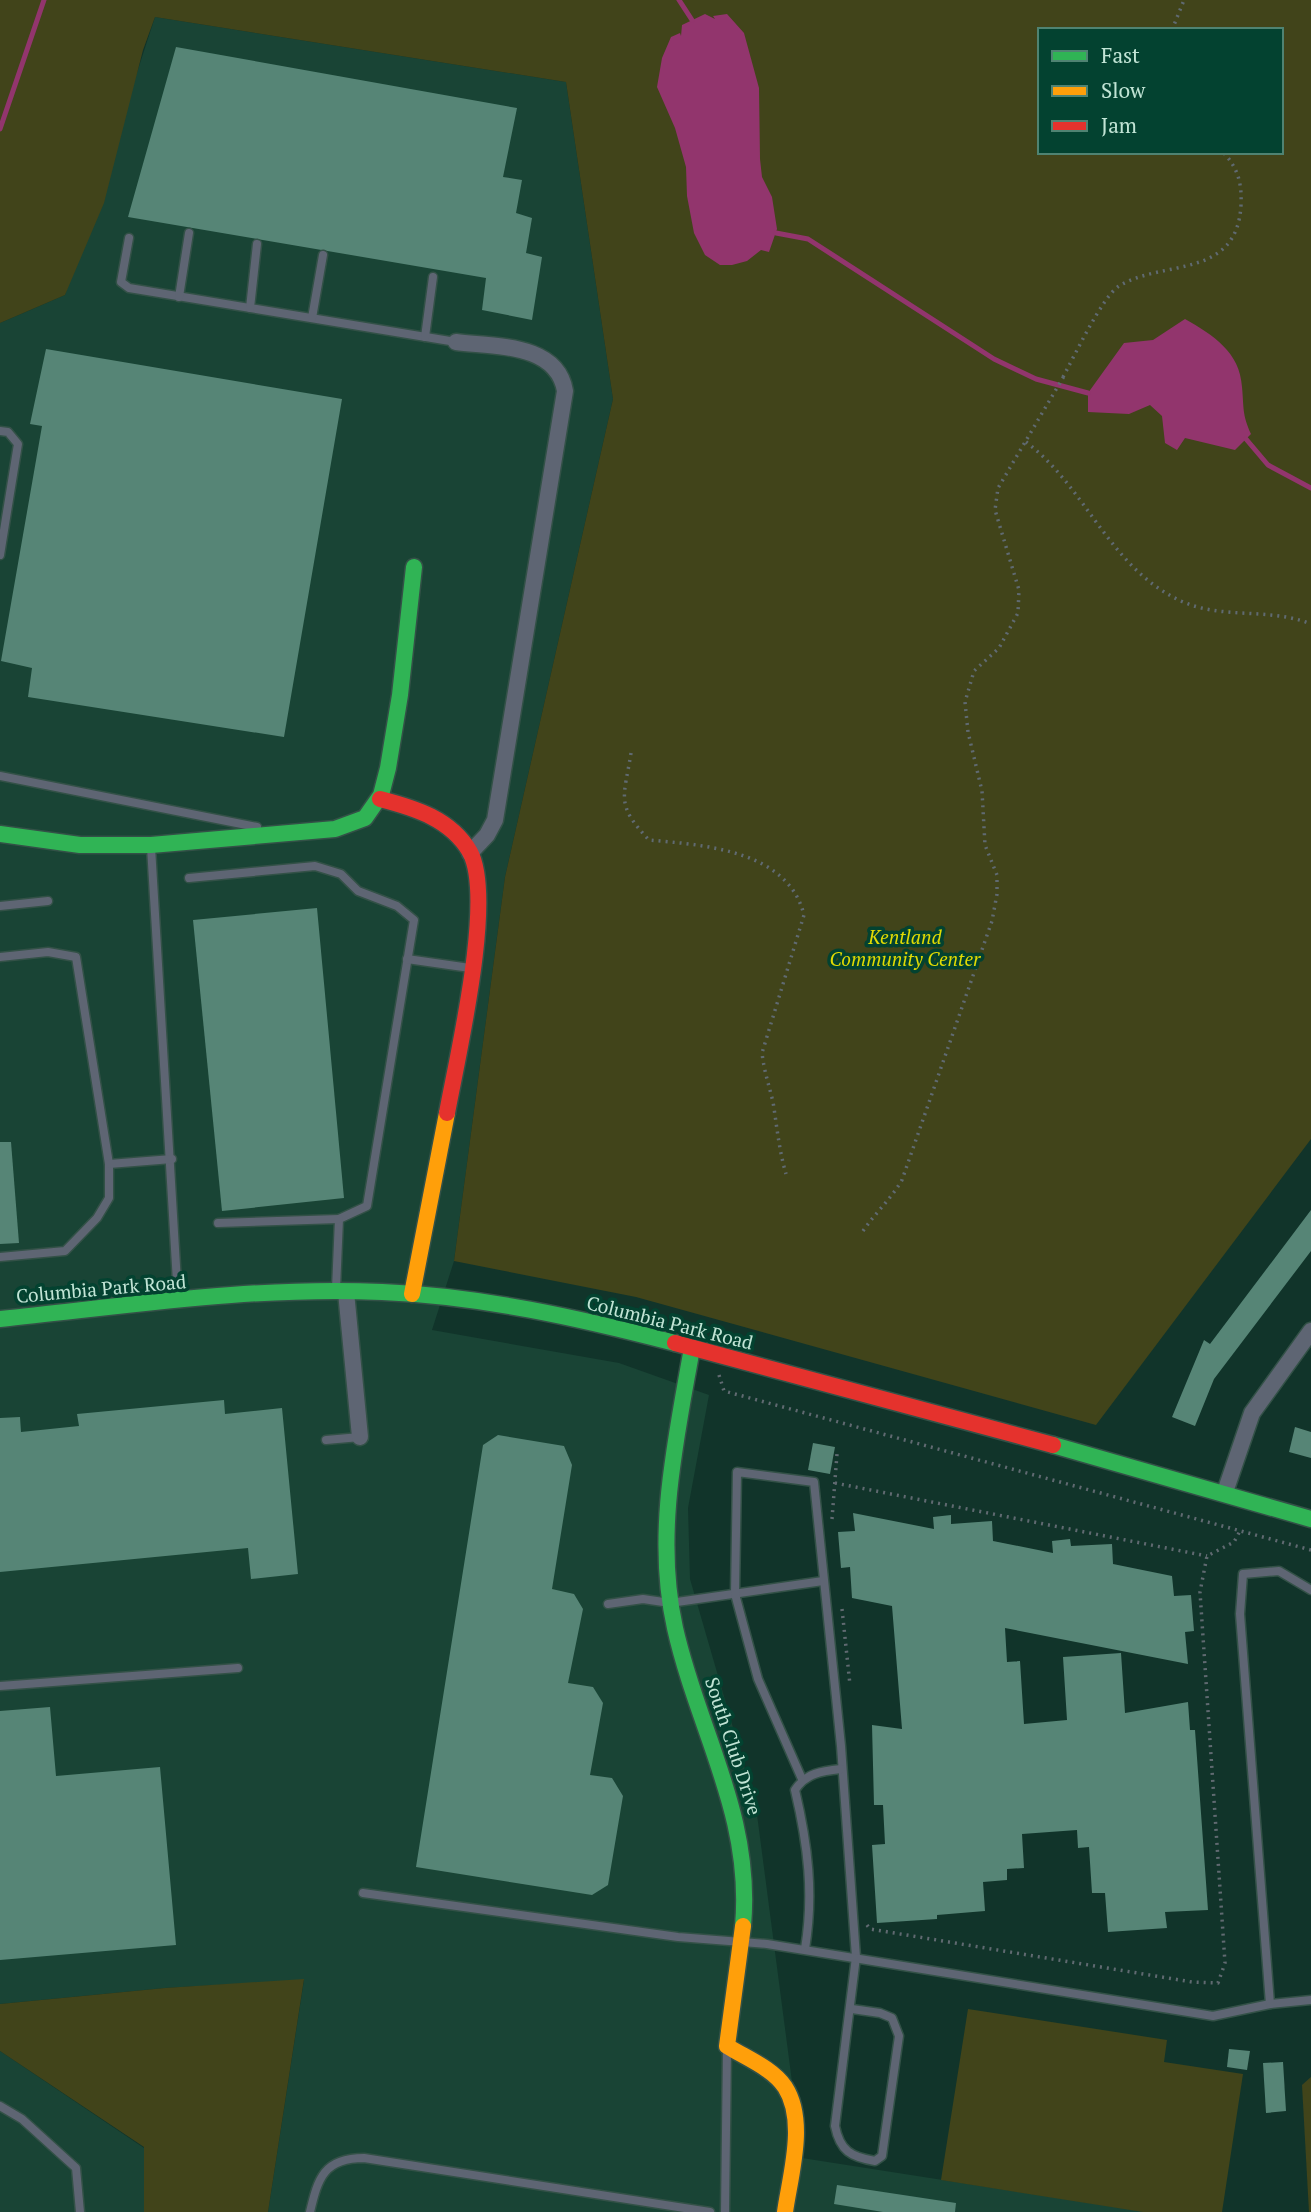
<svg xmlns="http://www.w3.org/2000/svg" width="1311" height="2212" viewBox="0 0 1311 2212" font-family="'PT Serif',serif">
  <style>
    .built { fill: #194435 }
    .green { fill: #41441a; fill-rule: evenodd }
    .water { fill: #92356d }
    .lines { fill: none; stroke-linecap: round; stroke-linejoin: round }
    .stream { stroke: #92356d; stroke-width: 5 }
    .building { fill: #568576 }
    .lane-casing { stroke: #335147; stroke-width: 11 }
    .street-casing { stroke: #335147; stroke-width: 19 }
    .fast-casing { stroke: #335147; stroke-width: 19 }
    .slow-casing { stroke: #335147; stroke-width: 19 }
    .jam-casing { stroke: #335147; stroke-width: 19 }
    .path { stroke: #606a71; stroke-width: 3.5; stroke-dasharray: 2 5; stroke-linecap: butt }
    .lane { stroke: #5e6573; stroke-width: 8 }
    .street { stroke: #5e6573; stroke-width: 16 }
    .fast { stroke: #30b455; stroke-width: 16 }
    .slow { stroke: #ff9f0a; stroke-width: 16 }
    .jam { stroke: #e5322d; stroke-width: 16 }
    .labels { text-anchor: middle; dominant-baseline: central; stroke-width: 7; stroke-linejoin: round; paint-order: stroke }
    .park-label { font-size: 19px; font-style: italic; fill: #e1db03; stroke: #034230 }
    .street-label { font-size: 19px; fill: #c1e4d5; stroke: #034230 }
  </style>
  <rect width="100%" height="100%" fill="#11342a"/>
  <!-- built -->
  <g class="built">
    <path d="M155,17L566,82L613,399L505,877L454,1261L432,1330L619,1363L709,1395L688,1508L690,1579L756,1807L802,2158L1148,2212H268L304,1980L165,1988L0,2004V323L65,295Z"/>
    <path d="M0,2051L144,2148V2212H0Z"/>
  </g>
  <!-- green -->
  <g class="green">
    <path d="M0,0H1311V1139L1096,1425L636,1297L454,1261L505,877L613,399L566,82L155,17L143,50L104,203L65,295L0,323ZM1040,30H1281V152H1040Z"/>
    <path d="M304,1979L268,2212H144V2147L0,2051V2004L165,1988Z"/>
    <path d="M968,2009L1167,2040L1164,2062L1243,2074L1222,2212H1143L941,2180Z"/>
    <path d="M1311,2077V2212H1309L1302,2085Z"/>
  </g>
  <!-- water -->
  <g class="water">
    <path d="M705,14L715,19L713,16L727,14L744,33L759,88L760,159L762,177L772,197L777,229L769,252L761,250L747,261L732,265H720L705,255L694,233L687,196L686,167L675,128L657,87L662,58L671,37L680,33L681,36L682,25Z"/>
    <path d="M1185,319C1213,335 1240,352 1242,387C1244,408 1242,414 1251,434L1235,450L1185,438L1177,450L1165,443L1162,416L1150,405L1129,414L1088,412V393L1124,343L1153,340Z"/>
  </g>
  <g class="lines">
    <!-- stream -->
    <g class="stream">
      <path d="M679,0L692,20"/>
      <path d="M0,129L44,0"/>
      <path d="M776,233L808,239L994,359L1036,379L1088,393"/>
      <path d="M1246,439L1268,465L1311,488"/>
    </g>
  </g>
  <!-- building -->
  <g class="building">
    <path d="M176,47L517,108L503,177L522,180L516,213L532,218L526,253L542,257L532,320L482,310L486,278L128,217Z"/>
    <path d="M46,349L342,399L284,737L28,697L32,668L1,661L42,426L30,424Z"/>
    <path d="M317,908L344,1198L222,1211L193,920Z"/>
    <path d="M0,1142H11L19,1243L0,1244Z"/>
    <path d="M1311,1210V1251L1214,1379L1195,1426L1172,1417L1204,1340L1210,1344Z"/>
    <path d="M224,1400L225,1414L282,1408L298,1574L251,1579L248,1548L0,1572V1418L20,1417L21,1432L79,1426L77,1414Z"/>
    <path d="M1295,1427L1311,1432V1458L1289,1452Z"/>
    <path d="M498,1435L564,1446L572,1465L552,1589L574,1594L583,1609L568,1683L593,1687L603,1703L590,1775L612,1778L623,1796L608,1885L592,1895L416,1867L483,1445Z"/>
    <path d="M813,1443L835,1447L830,1474L808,1470Z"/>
    <path d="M853,1513L934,1529L933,1517L951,1515V1524L992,1521L993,1541L1053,1553L1052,1541L1070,1539L1071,1546L1112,1544L1113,1564L1172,1576L1174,1596L1191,1595L1194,1631L1185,1632L1188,1664L1005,1628L1007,1662L1020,1661L1024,1724L1067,1720L1063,1657L1121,1653L1125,1713L1188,1702L1190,1730H1195L1208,1910L1165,1912L1167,1928L1108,1932L1105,1893H1092L1089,1847L1078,1848L1077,1830L1022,1834L1024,1868L1007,1869V1880L983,1882L985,1911L937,1915V1919L877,1923L872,1845L885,1844L883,1805H874L872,1725L902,1729L892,1606L852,1598L850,1567L841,1568L838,1532L855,1531Z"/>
    <path d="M50,1707L56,1776L160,1767L176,1945L0,1960V1711Z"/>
    <path d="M1229,2049L1250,2051L1247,2070L1227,2067Z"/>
    <path d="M1283,2062L1286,2111L1266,2113L1263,2063Z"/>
    <path d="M837,2185L956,2203L955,2212H883L834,2204Z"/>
  </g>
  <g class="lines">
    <defs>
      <g id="lane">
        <path d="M129,238L121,282L129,288L456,342"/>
        <path d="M179,297L189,233"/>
        <path d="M250,308L257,244"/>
        <path d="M312,318L323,255"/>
        <path d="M425,337L433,277"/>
        <path d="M0,431L8,432L18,444L0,555"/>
        <path d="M0,776L257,827"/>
        <path d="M151,847L178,1299"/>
        <path d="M189,878L315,866L341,874L358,891L397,906L414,920L367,1206L339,1219L336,1289"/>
        <path d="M0,906L48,901"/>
        <path d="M0,957L48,952L76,957L109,1164V1198L97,1218L65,1251L0,1257"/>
        <path d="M407,959L470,968"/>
        <path d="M109,1164L172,1159"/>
        <path d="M218,1223L339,1219"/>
        <path d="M326,1440L360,1437"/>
        <path d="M608,1604L643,1599L670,1603L823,1581"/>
        <path d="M0,1686L238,1668"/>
        <path d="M802,1779L758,1679L735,1594L737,1472L814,1482L841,1746L856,1957L835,2126C840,2151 851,2157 875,2161L882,2156L899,2036L892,2018L880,2013L852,2009"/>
        <path d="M363,1893L678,1937L767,1944L1213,2016L1270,2004L1240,1614L1243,1574L1279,1571L1311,1590"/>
        <path d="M805,1949C814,1894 808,1845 795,1790C806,1773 822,1771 841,1769"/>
        <path d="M1270,2004L1311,2000"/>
        <path d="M0,2106L22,2119L76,2168L80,2212"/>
        <path d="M310,2212C318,2178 324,2158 364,2158L710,2212"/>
        <path d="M725,2212L727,2049"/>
      </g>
      <g id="street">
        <path d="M456,342C495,347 557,343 565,391L495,820L487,835L470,853"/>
        <path d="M346,1292L360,1437"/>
        <path d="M1225,1492L1252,1413L1311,1331"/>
      </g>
      <g id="fast">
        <path d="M0,834L80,845H151L335,829L365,818L381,795L388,768L400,695L414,567"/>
        <path d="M0,1319C127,1306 254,1286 382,1292C481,1296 579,1318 675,1343"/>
        <path d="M692,1348C676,1439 654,1535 675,1628C698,1731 753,1815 743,1926"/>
        <path d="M1053,1445L1311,1519"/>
      </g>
      <g id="slow">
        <path d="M412,1294L447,1113"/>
        <path d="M743,1926L727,2046C746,2058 772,2068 785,2087C807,2121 790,2176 785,2212"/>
      </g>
      <g id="jam">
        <path d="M380,799C415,808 451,819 470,852C495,899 457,1058 447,1113"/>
        <path d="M675,1343L1053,1445"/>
      </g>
    </defs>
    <!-- lane casing -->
    <use href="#lane" class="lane-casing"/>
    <!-- street casing -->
    <use href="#street" class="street-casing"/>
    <!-- fast casing -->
    <use href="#fast" class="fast-casing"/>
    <!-- slow casing -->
    <use href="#slow" class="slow-casing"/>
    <!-- jam casing -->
    <use href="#jam" class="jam-casing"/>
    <!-- path -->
    <g class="path">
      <path d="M1172,30L1184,0"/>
      <path d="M1063,377C1074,357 1102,297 1119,286C1163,259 1237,280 1241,205C1242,183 1238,168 1223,152"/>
      <path d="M1026,442C1087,488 1109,568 1181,601C1222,620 1269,607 1311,624"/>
      <path d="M631,753C624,798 615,804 649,840C704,845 788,850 804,915L762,1053C764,1071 769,1085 773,1102C777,1127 779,1150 786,1174"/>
      <path d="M863,1231C876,1212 891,1199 902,1180L992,921L997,894V875L985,845L982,791L968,732L965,702L974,671L999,648L1018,613L1019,590L995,510L998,488L1064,376"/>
      <path d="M719,1375L724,1391L1311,1550"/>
      <path d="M835,1483L1207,1556"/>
      <path d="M832,1519L837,1454"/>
      <path d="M842,1609L850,1685"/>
      <path d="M867,1925L870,1929L1192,1982L1218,1983L1225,1963L1200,1592L1207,1556L1234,1542L1240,1531"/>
    </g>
    <!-- lane -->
    <use href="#lane" class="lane"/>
    <!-- street -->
    <use href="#street" class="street"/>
    <!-- fast -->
    <use href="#fast" class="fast"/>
    <!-- slow -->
    <use href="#slow" class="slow"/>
    <!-- jam -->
    <use href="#jam" class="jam"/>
  </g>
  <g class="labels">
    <!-- park labels -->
    <g class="park-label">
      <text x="905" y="936">Kentland<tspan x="905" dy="22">Community Center</tspan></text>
    </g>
    <!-- street labels -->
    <g class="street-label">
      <text transform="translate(101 1288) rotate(-5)">Columbia Park Road</text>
      <text transform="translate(670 1322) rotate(14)">Columbia Park Road</text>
      <text transform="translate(734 1746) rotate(72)">South Club Drive</text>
    </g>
  </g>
  <!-- legend -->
  <rect x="1038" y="28" width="245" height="126" fill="#034230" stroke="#4f8372" stroke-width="2"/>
  <rect x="1052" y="51" width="35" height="10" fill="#30b455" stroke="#4f8372" stroke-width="2"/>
  <text x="1101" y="63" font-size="21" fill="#c1e4d5">Fast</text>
  <rect x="1052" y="86" width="35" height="10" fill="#ff9f0a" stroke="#4f8372" stroke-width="2"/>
  <text x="1101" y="98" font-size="21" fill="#c1e4d5">Slow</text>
  <rect x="1052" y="121" width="35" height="10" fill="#e5322d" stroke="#4f8372" stroke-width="2"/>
  <text x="1101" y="133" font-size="21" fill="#c1e4d5">Jam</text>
</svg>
